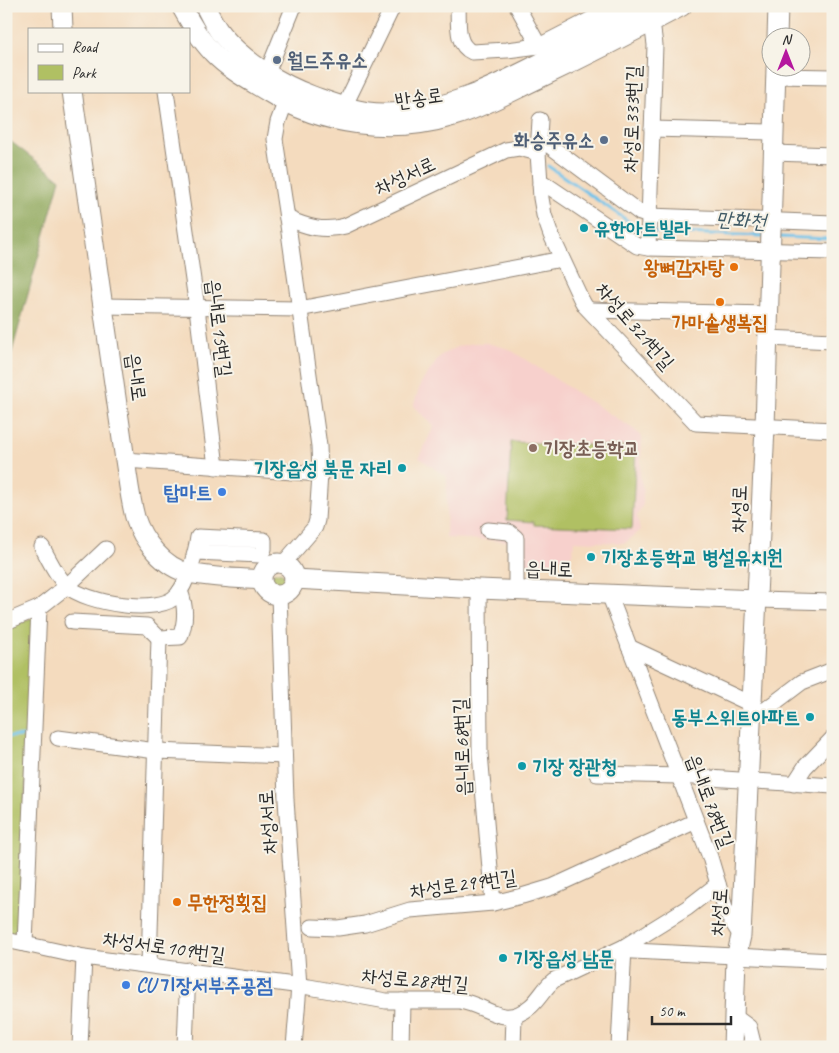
<svg xmlns="http://www.w3.org/2000/svg" width="839" height="1053" viewBox="0 0 839 1053" font-family="Caveat,'Poor Story',sans-serif">
  <style>
    .built { fill: #f7d0cc }
    .green { fill: #b0c063; stroke: #6e7647 }
    .forest { fill: #8ca659; stroke: #5c6842 }
    .lines { fill: none; stroke-linecap: round; stroke-linejoin: round }
    .stream { stroke: #6ec3eb; stroke-width: 3 }
    .minor-casing { stroke: #908374; stroke-width: 17 }
    .major-casing { stroke: #908374; stroke-width: 21 }
    .minor { stroke: #fff; stroke-width: 15 }
    .major { stroke: #fff; stroke-width: 19 }
    .service-dot { fill: #5c6f8a; stroke: #f7f3e8; stroke-width: 2 }
    .culture-dot { fill: #0f9aa8; stroke: #f7f3e8; stroke-width: 2 }
    .food-dot { fill: #e8710a; stroke: #f7f3e8; stroke-width: 2 }
    .education-dot { fill: #8d6e63; stroke: #f7f3e8; stroke-width: 2 }
    .shop-dot { fill: #3f7fe0; stroke: #f7f3e8; stroke-width: 2 }
    .labels { text-anchor: middle; dominant-baseline: central; stroke-width: 4; stroke-linejoin: round; paint-order: stroke }
    .service-label { font-size: 20px; font-weight: bold; fill: #4e5e75; stroke: #f7f3e8; text-anchor: start }
    .street-label { font-size: 20px; fill: #2b2b2b; stroke: #f7f3e8 }
    .culture-label { font-size: 20px; font-weight: bold; fill: #0d838f; stroke: #f7f3e8; text-anchor: start }
    .food-label { font-size: 20px; font-weight: bold; fill: #c56008; stroke: #f7f3e8; text-anchor: end }
    .education-label { font-size: 20px; font-weight: bold; fill: #785e54; stroke: #f7f3e8; text-anchor: start }
    .shop-label { font-size: 20px; font-weight: bold; fill: #366cbe; stroke: #f7f3e8; text-anchor: end }
    .water-label { font-size: 21px; font-style: italic; fill: #3f5965; stroke: #f7f3e8 }
  </style>
  <rect width="100%" height="100%" fill="#f7f3e8"/>
  <filter id="ink" filterUnits="userSpaceOnUse"><feTurbulence type="fractalNoise" baseFrequency=".02" numOctaves="2"/><feDisplacementMap in="SourceGraphic" scale="10" xChannelSelector="R" yChannelSelector="G"/><feConvolveMatrix kernelMatrix="1 2 1 2 8 2 1 2 1" color-interpolation-filters="sRGB"/></filter>
  <filter id="wash" filterUnits="userSpaceOnUse"><feTurbulence type="fractalNoise" baseFrequency=".0096" numOctaves="4" result="noise"/><feDisplacementMap in="SourceGraphic" scale="20" xChannelSelector="R" yChannelSelector="G"/><feGaussianBlur stdDeviation="1.12" result="paint"/><feColorMatrix in="noise" values="0 0 0 0 0 0 0 0 0 0 0 0 0 0 0 0 0 1.4 0 .05"/><feComposite in="paint" operator="in"/></filter>
  <g filter="url(#wash)">
    <rect width="100%" height="100%" fill="#f4dbbe"/>
    <!-- built -->
    <path class="built" d="M474,343H487L509,349L635,430L642,438L640,478L643,489V504L637,516L640,531L625,543L574,541L573,554L539,566L513,567L511,544L506,541L446,538L447,477L419,458L434,426L414,407V404L421,383L441,355L459,346Z"/>
    <!-- green -->
    <g class="green">
      <path d="M511,442L636,447L632,529L534,525V522L507,520Z"/>
      <circle cx="278" cy="579" r="7"/>
      <path d="M34,617L18,938L6,935V628Z"/>
    </g>
    <!-- forest -->
    <path class="forest" d="M6,138L60,179L6,373Z"/>
    <g class="lines">
      <!-- stream -->
      <g class="stream">
        <path d="M548,166L641,230H645"/>
        <path d="M653,232L764,236"/>
        <path d="M778,237L833,239"/>
        <path d="M6,737L28,736"/>
      </g>
    </g>
  </g>
  <g filter="url(#ink)">
    <g class="lines">
      <defs>
        <g id="minor">
          <path d="M458,6C459,21 455,45 472,52L507,50L539,46L517,6"/>
          <path d="M539,46L617,6"/>
          <path d="M267,73L294,6"/>
          <path d="M776,76L833,77"/>
          <path d="M166,91L197,308L216,467"/>
          <path d="M344,107L393,6"/>
          <path d="M540,120L538,153L541,198L544,215L551,235L581,299L585,306L696,423L833,430"/>
          <path d="M652,129L774,132"/>
          <path d="M538,146L545,144L550,146L640,213L649,216L833,223"/>
          <path d="M773,153L833,155"/>
          <path d="M540,184H545L637,246L648,248L833,252"/>
          <path d="M287,218C307,227 323,232 345,226L506,150L519,148L538,153"/>
          <path d="M648,248L655,45L652,22"/>
          <path d="M103,306L299,309L562,259"/>
          <path d="M590,310L769,314"/>
          <path d="M768,338L833,341"/>
          <path d="M125,460L320,474"/>
          <path d="M488,530L509,532L516,538V591"/>
          <path d="M42,547C49,559 56,576 67,586C86,603 160,616 177,595C187,584 196,552 198,537L264,540V549L260,555L196,552"/>
          <path d="M283,564L315,527L317,520L320,474L319,446L287,218L275,139L278,122L285,103"/>
          <path d="M479,589L480,753L493,903"/>
          <path d="M609,594L710,857L727,914L741,936"/>
          <path d="M279,595L286,800L299,986L294,1047"/>
          <path d="M758,600L833,602"/>
          <path d="M6,622L39,608L67,586L106,549"/>
          <path d="M72,622L147,626L159,638L180,637C186,622 186,606 180,591"/>
          <path d="M629,647L753,705"/>
          <path d="M752,712L765,710L802,682L833,670"/>
          <path d="M58,738L156,751L284,756"/>
          <path d="M597,774L679,776L833,786"/>
          <path d="M794,784L805,767L833,738"/>
          <path d="M312,927L338,928L365,924L410,910L493,903L522,896L552,887L696,821"/>
          <path d="M6,940L84,957L309,987L386,1001H460C488,1005 503,1030 531,1006C540,998 545,987 554,980L624,947L687,908L718,884"/>
          <path d="M25,944L39,608"/>
          <path d="M149,965L159,638"/>
          <path d="M734,1016L749,1027L754,1047"/>
          <path d="M80,1047L84,957"/>
          <path d="M185,1047L188,970"/>
          <path d="M401,1047L402,1001"/>
          <path d="M513,1047L514,1017"/>
          <path d="M619,1047L624,947L633,951L833,961"/>
        </g>
        <g id="major">
          <path d="M62,6L63,29"/>
          <path d="M181,6C190,22 200,40 213,53C228,69 250,81 268,92C322,126 393,135 454,116C484,107 512,91 540,78C588,55 635,31 682,6"/>
          <path d="M205,6C210,16 215,27 222,35C245,62 280,84 313,96C336,104 359,113 383,113C447,113 502,83 558,54C589,38 621,23 653,6"/>
          <path d="M777,38L778,6"/>
          <path d="M72,91L125,460C128,479 130,498 135,517C142,540 164,568 189,573C212,578 238,578 261,580"/>
          <circle cx="278" cy="579" r="16"/>
          <path d="M294,579L479,589L758,600"/>
          <path d="M733,1047L736,958L741,936L765,427L776,68"/>
        </g>
      </defs>
      <!-- minor casing -->
      <use href="#minor" class="minor-casing"/>
      <!-- major casing -->
      <use href="#major" class="major-casing"/>
      <!-- minor -->
      <use href="#minor" class="minor"/>
      <!-- major -->
      <use href="#major" class="major"/>
    </g>
  </g>
  <!-- markers -->
  <g class="service-dot">
    <circle cx="277" cy="60" r="5"/>
    <circle cx="604" cy="140" r="5"/>
  </g>
  <g class="culture-dot">
    <circle cx="584" cy="228" r="5"/>
    <circle cx="402" cy="468" r="5"/>
    <circle cx="591" cy="557" r="5"/>
    <circle cx="810" cy="717" r="5"/>
    <circle cx="522" cy="766" r="5"/>
    <circle cx="503" cy="958" r="5"/>
  </g>
  <g class="food-dot">
    <circle cx="734" cy="267" r="5"/>
    <circle cx="720" cy="302" r="5"/>
    <circle cx="177" cy="902" r="5"/>
  </g>
  <circle class="education-dot" cx="533" cy="448" r="5"/>
  <g class="shop-dot">
    <circle cx="222" cy="492" r="5"/>
    <circle cx="126" cy="985" r="5"/>
  </g>
  <g class="labels">
    <!-- service labels -->
    <g class="service-label">
      <text x="287" y="60">월드주유소</text>
      <text x="594" y="140" text-anchor="end">화승주유소</text>
    </g>
    <!-- street labels -->
    <g class="street-label">
      <text transform="translate(419 98) rotate(-8)">반송로</text>
      <text transform="translate(632 119) rotate(-88)">차성로333번길</text>
      <text transform="translate(405 176) rotate(-25)">차성서로</text>
      <text transform="translate(635 326) rotate(49)">차성로321번길</text>
      <text transform="translate(219 328) rotate(83)">읍내로15번길</text>
      <text transform="translate(136 377) rotate(82)">읍내로</text>
      <text transform="translate(739 509) rotate(-88)">차성로</text>
      <text transform="translate(549 569) rotate(2)">읍내로</text>
      <text transform="translate(462 747) rotate(-92)">읍내로68번길</text>
      <text transform="translate(710 801) rotate(69)">읍내로78번길</text>
      <text transform="translate(268 822) rotate(-94)">차성서로</text>
      <text transform="translate(463 884) rotate(-8)">차성로299번길</text>
      <text transform="translate(719 912) rotate(-86)">차성로</text>
      <text transform="translate(164 947) rotate(8)">차성서로109번길</text>
      <text transform="translate(415 980) rotate(5)">차성로287번길</text>
    </g>
    <!-- culture labels -->
    <g class="culture-label">
      <text x="594" y="228">유한아트빌라</text>
      <text x="392" y="468" text-anchor="end">기장읍성 북문 자리</text>
      <text x="601" y="557">기장초등학교 병설유치원</text>
      <text x="800" y="717" text-anchor="end">동부스위트아파트</text>
      <text x="532" y="766">기장 장관청</text>
      <text x="513" y="958">기장읍성 남문</text>
    </g>
    <!-- food labels -->
    <g class="food-label">
      <text x="724" y="267">왕뼈감자탕</text>
      <text x="720" y="322" text-anchor="middle">가마솥생복집</text>
      <text x="187" y="902" text-anchor="start">무한정횟집</text>
    </g>
    <!-- education labels -->
    <g class="education-label">
      <text x="543" y="448">기장초등학교</text>
    </g>
    <!-- shop labels -->
    <g class="shop-label">
      <text x="212" y="492">탑마트</text>
      <text x="136" y="985" text-anchor="start">CU 기장서부주공점</text>
    </g>
    <!-- water labels -->
    <g class="water-label">
      <text transform="translate(741 220) rotate(3)">만화천</text>
    </g>
  </g>
  <!-- margin -->
  <rect width="839" height="1053" fill="none" stroke="#f7f3e8" stroke-width="25"/>
  <!-- legend -->
  <rect x="28" y="28" width="162" height="65" fill="#f7f3e8" stroke="#a5a39c"/>
  <rect x="38" y="44" width="25" height="8" fill="#ffffff" stroke="#a5a39c"/>
  <text x="72" y="52" font-size="15" fill="#2b2b2b">Road</text>
  <rect x="38" y="65" width="25" height="15" fill="#b0c063" stroke="#a5a39c"/>
  <text x="72" y="78" font-size="15" fill="#2b2b2b">Park</text>
  <!-- north arrow -->
  <g transform="translate(786 52)"><circle r="24" fill="#f7f3e8" stroke="#a5a39c"/>
  <path d="M0-4L9 19L0 12L-9 19Z" fill="#b5179e"/>
  <text y="-8" font-size="14" font-weight="bold" text-anchor="middle" fill="#2b2b2b">N</text>
  </g>
  <!-- scale -->
  <path d="M652 1016v8h79v-8" fill="none" stroke="#2b2b2b" stroke-width="2.5"/>
  <text x="659" y="1016" font-size="15" fill="#2b2b2b" stroke="#f7f3e8" stroke-width="4" paint-order="stroke">50 m</text>
</svg>
